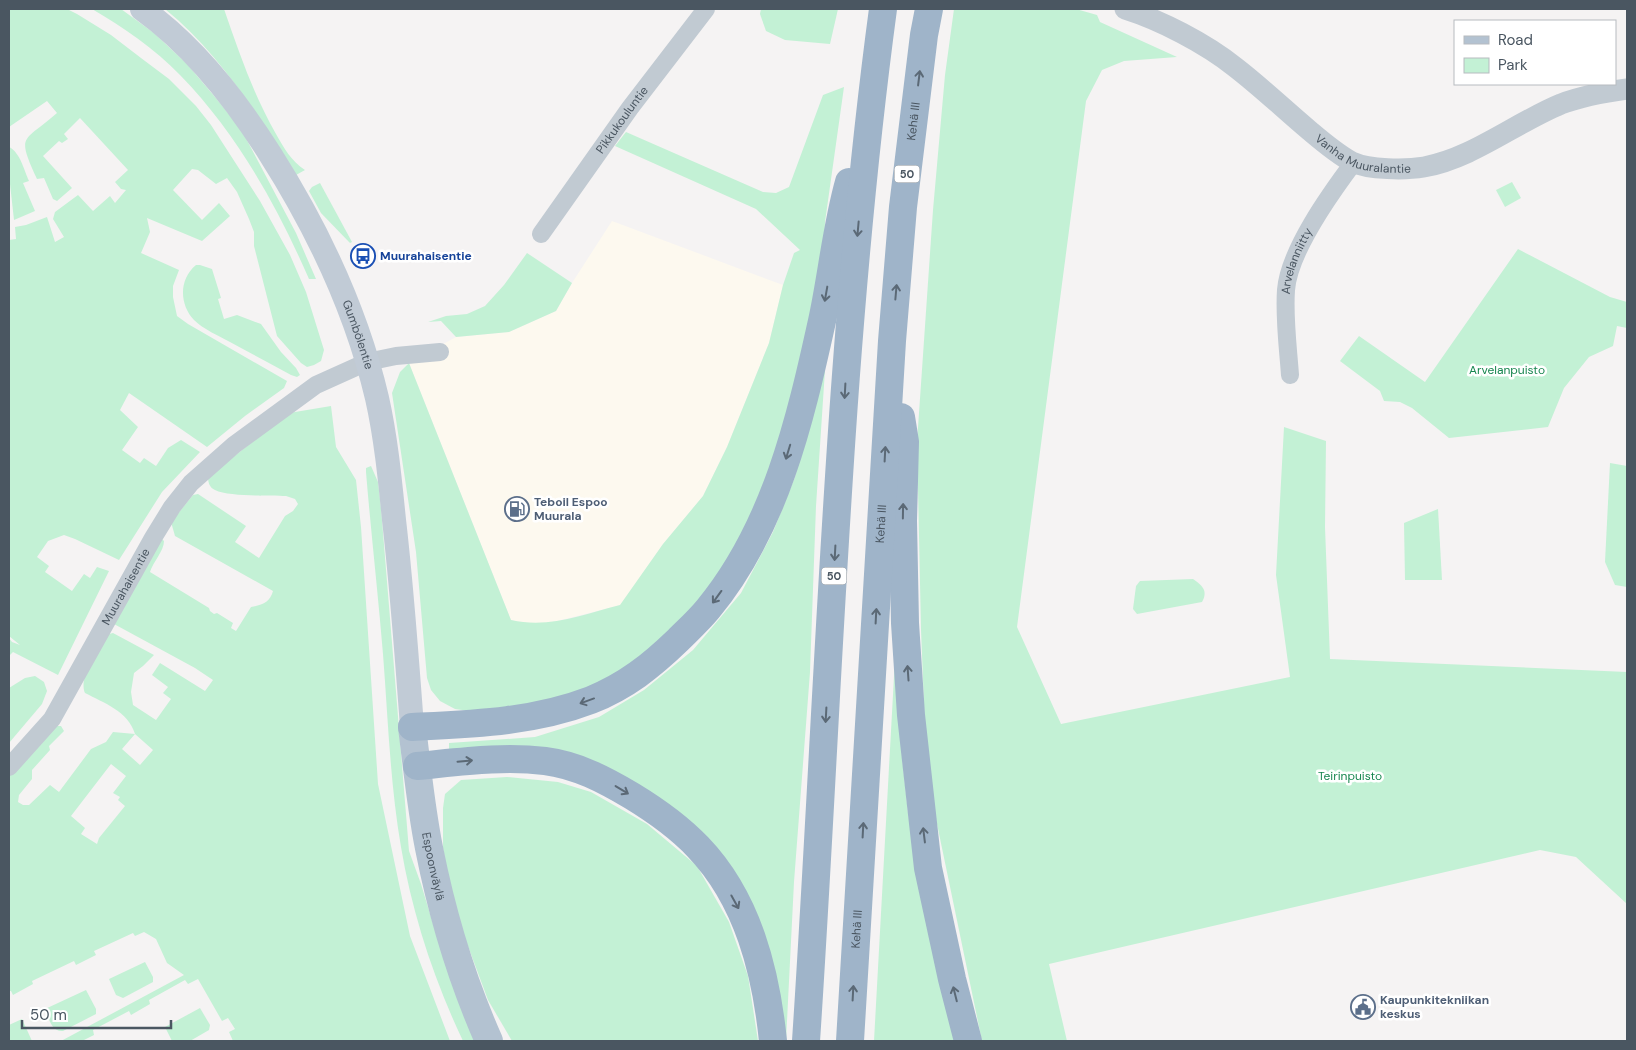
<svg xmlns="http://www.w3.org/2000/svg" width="1636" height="1050" viewBox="0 0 1636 1050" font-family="'DM Sans',sans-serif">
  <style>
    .commercial { fill: #fdf9ef }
    .green { fill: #c3f1d5; fill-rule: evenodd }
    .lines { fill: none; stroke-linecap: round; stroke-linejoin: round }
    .minor { stroke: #c1cad2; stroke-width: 18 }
    .tertiary { stroke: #c1cad2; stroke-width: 21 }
    .secondary { stroke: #c1cbd6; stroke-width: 24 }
    .primary { stroke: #b3c2d1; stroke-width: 28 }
    .trunk { stroke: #9fb4c9; stroke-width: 28 }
    .oneway { stroke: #5b6976 }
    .labels { text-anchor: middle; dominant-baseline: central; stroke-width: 5; stroke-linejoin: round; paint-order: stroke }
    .shield { fill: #fff; stroke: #808990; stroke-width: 1 }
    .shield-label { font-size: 11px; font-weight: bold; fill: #4a5661 }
    .street-label { font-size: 12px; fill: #4a5661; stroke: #fff }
    .transit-label { font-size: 12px; font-weight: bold; fill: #164399; stroke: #fff; text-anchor: start }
    .park-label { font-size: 12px; fill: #17864f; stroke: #fff }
    .service-label { font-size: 12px; font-weight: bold; fill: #4e5e75; stroke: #fff; text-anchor: start }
  </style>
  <rect width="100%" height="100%" fill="#f5f3f3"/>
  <!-- commercial -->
  <path class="commercial" d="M612,221L783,285L769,343L727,447L703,496L663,544L621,605L545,624L526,623L511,620L409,363L456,337L509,332L556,311L572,283Z"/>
  <!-- green -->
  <g class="green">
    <path d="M9,9H67L77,14L111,35L141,58L169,79L196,106L211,125L260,201L290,255L306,292L324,350L321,361L314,365L307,367L301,363L277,336L254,246V232L249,219L237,192L227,178L216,184L198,170L192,169L173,190L202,220L219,203L230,216L202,241L147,218L150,232L141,253L179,270L173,286V297L177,316L188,324L287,381L284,388L245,416L207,447L129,393L120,410L138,427L122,450L140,463L144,458L156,466L168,448L181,440L200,452L162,492L119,560L75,539L64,535L48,541L37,557L49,566L45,572L72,591L84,574L90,578L97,567L109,571L58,675L13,652L9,656V638L12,642L20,645L9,636V240L16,239L15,227L26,225L47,217L55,242L64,237L53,219L55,212L78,195L93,211L110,196L115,203L126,190L121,189L115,182L128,170L80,118L64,134L68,139L62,143L59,141L43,156L72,188L57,201L53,199L44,178L37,179C16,133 23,143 57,113L47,101L9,127Z"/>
    <path d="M92,9H121L154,33L187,64L215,97L241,129L296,233L316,279H309C277,206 236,132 180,75C155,49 123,27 92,9Z"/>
    <path d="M165,9H224C239,52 253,94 276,134C284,148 291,161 305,170L296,175C258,115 220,54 165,9Z"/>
    <path d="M761,9H838L830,44L785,40L766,31L760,14Z"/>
    <path d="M954,9H1076L1097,15L1100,22L1177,57L1124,61L1102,70L1086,101L1017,627L1061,724L1290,677L1276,575L1284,427L1326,441L1325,527L1330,659L1627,672V904L1576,857L1540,850L1049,964L1067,1041H982L931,795L925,730L921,630L917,442L933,210L945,75Z"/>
    <path d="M844,87L825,222L824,248L801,368L774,460L750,521L719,579L684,620L615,679L537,706L469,711L455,709L440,701L431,690L427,678L416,552L392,393L400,372L409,363L511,620C549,629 584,614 620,605L663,544L703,496L727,447L769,343L783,285L794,253L800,250L756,209L615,146L626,132L763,192L776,193L789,187L823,95Z"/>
    <path d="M9,147C20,152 24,170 29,181L23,183L35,211L14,220L9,175Z"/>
    <path d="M1512,182L1521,198L1505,207L1496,190Z"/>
    <path d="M320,183L352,242L350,243L321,213L309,191L312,187Z"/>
    <path d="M1518,249L1610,297L1627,302V328L1617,326L1613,346L1589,357L1564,388L1548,427L1449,438L1412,408L1400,402L1384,401L1380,391L1340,361L1359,336L1425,382Z"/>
    <path d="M527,253L572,283L556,311L509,332L456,337L441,321L428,322L446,316L467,314L485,306L504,285Z"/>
    <path d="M196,265H200L212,269L221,298L218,299L224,319L237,315L261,324L281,352L296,368L300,375L297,377L291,375C271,364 250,353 230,342C219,336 203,329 194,320C179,304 179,279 196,265Z"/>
    <path d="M825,370L816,506L810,672L794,882L786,1041L757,916L616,776L449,751V743L535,737L599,717L644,690L693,650L741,593L773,532L795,477L820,380Z"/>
    <path d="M331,406L336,447L356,480L361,527L378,784L410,936L450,1041H233L229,1032L235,1029L228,1018L222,1021L198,979L188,984L185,980L149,1000L150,1004L131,1015L129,1011L93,1030L94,1035L82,1041H61L184,975L167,963L156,939L144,932L135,936L133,933L94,951L96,955L76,965L74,961L32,981L33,984L13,995L11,991H9V770L56,726H61L64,731L49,746L50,750L32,770V779L19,795L18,802L23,805H29L50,785L59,792L91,749L106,742L113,732L135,734C128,711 104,703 85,693C78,678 98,649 105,635L113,633L154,655L143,666L134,673L131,692L133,705L156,720L171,699L163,693L168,687L152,675L160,663L205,691L213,680L195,668L114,624L161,538L164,541C164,551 153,562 150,572L209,608L210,611L214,614L217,613L233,623L231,628L236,631L251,607C263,605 270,602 273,591L175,536L171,522L193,495L198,494L246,526L235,542L259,558L285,516L293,511L298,504L295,499L286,496C269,495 229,497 215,490C210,488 208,483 208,477L289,413ZM135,734L153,750L140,765L122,749ZM111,764L126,776L113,793L120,797L118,800L125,806L99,838L97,844L81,834L85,828L71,816Z"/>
    <path d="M1610,463L1627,466V587L1615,585L1605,562Z"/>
    <path d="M371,466L378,482L381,508L409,851L421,884L445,963L477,1041H463C434,980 412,913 401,847C390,783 388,718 383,654C378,593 371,533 366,472V468Z"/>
    <path d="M1438,509L1442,580H1405L1404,523Z"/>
    <path d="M1193,579C1203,586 1208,591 1202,602L1137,614L1133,609L1136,586L1140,581Z"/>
    <path d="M895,658L902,757L908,813L918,875L935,959L954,1041H874Z"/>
    <path d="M35,676L44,682L47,691L42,704L9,743V688L25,678Z"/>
    <path d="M507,777L558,782L591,792L647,824L697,866L729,922L748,976L758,1041H512L488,1000L462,930L448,876L443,848V808L445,794L461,780Z"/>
    <path d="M145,962L153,977V982L123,998L116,995L109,979Z"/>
    <path d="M86,990L96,1009V1014L63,1031C51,1032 49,1018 45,1009Z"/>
    <path d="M200,1008L210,1025L209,1030L190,1041H172L165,1027Z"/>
    <path d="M22,1019L32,1041H9V1025Z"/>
  </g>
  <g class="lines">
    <!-- minor -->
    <g class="minor">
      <path id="s1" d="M541,234L630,108L706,9"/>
      <path id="s2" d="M1290,375C1288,347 1284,318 1286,290C1289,251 1330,194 1354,162"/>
      <path id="s3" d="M9,767L52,719L153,538L172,507L191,483L234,445L316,385L367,362L396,356L440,352"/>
    </g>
    <!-- tertiary -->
    <path class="tertiary" id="s4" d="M1125,9C1160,20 1205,43 1235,67C1261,87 1285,110 1310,131C1323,142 1337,154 1352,162C1369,170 1406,170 1424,167C1473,158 1515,123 1561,104C1582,96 1605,92 1627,89"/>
    <!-- secondary -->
    <path class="secondary" id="s5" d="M142,9C195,47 236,100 270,154C317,228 357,313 377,398C386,438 390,480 394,520C402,589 407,658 412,727"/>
    <!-- primary -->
    <path class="primary" id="s6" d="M412,727C417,767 421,808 429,848C442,914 462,980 489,1041"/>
    <!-- trunk -->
    <g class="trunk">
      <path d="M901,417L905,442L903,521L905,623L911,715L928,868L952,979L968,1041"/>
      <path d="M412,727C473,724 534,722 591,700C626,686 651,666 678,640C688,630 699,620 708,609C775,528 800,421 822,321C832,275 836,228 849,182"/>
      <path d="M417,766C460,762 502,756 545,761C577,765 605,780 632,796C655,810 679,827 698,847C748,899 766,972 773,1041"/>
      <path d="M806,1041C829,697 837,351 883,9"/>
      <path id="s7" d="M850,1041L892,341L903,207L924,35L929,9"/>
    </g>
  </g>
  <!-- one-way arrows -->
  <defs><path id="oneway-shaft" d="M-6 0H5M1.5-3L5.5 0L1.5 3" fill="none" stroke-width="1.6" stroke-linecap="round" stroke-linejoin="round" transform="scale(1.25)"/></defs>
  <g class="oneway">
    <use href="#oneway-shaft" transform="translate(919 78) rotate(-83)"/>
    <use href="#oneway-shaft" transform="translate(858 229) rotate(95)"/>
    <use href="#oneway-shaft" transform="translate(896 292) rotate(-85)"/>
    <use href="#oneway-shaft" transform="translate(826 294) rotate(100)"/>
    <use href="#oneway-shaft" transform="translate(845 391) rotate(93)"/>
    <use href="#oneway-shaft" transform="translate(788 452) rotate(107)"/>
    <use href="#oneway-shaft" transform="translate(885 454) rotate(-87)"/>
    <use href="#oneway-shaft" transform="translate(903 511) rotate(-89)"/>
    <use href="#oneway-shaft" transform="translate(835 553) rotate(93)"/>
    <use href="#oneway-shaft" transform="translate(717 597) rotate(126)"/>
    <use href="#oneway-shaft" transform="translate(876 616) rotate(-87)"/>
    <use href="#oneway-shaft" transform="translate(908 673) rotate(-94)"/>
    <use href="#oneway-shaft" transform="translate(587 701) rotate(160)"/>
    <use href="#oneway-shaft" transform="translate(826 715) rotate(93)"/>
    <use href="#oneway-shaft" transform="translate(465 761) rotate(-5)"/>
    <use href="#oneway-shaft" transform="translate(622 790) rotate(31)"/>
    <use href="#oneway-shaft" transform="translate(863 830) rotate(-87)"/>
    <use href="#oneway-shaft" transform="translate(924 835) rotate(-97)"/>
    <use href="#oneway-shaft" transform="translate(735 902) rotate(61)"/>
    <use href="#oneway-shaft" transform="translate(853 993) rotate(-87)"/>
    <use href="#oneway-shaft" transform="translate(955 994) rotate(-104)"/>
  </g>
  <!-- icons -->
  <defs>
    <symbol id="bus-ring" viewBox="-11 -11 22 22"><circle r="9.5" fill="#fff" stroke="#1a4fb4" stroke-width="1.5"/><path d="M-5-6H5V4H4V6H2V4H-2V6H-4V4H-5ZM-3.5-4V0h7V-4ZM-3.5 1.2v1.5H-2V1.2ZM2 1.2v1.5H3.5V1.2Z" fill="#1a4fb4"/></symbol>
    <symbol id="fuel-ring" viewBox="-11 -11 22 22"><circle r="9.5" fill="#fff" stroke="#5c6f8a" stroke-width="1.5"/><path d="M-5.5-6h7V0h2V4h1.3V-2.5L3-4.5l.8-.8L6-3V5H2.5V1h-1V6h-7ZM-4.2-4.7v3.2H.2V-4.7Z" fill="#5c6f8a"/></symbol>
    <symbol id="civic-ring" viewBox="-11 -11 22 22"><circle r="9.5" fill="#fff" stroke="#5c6f8a" stroke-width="1.5"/><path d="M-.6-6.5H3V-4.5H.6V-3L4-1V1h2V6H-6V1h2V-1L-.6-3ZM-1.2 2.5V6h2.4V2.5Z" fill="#5c6f8a"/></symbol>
  </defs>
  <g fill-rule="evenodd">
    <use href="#bus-ring" x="349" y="242" width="28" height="28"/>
    <use href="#fuel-ring" x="503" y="495" width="28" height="28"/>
    <use href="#civic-ring" x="1349" y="993" width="28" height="28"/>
  </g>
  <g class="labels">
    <!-- shield labels -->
    <g class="shield">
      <rect x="894.5" y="165.5" width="25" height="17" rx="4"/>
      <rect x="821.5" y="567.5" width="25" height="17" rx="4"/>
    </g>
    <g class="shield-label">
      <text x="907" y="174">50</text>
      <text x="834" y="576">50</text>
    </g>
    <!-- street labels -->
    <g class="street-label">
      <text stroke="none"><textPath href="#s1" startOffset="140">Pikkukouluntie</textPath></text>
      <text stroke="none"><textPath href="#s7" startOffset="922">Kehä III</textPath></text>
      <text stroke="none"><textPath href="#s4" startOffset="284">Vanha Muuralantie</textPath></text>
      <text stroke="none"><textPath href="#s2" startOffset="116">Arvelanniitty</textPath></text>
      <text stroke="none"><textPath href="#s5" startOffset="396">Gumbölentie</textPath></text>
      <text stroke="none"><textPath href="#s7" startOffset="518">Kehä III</textPath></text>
      <text stroke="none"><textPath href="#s3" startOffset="216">Muurahaisentie</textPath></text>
      <text stroke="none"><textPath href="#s6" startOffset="141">Espoonväylä</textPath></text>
      <text stroke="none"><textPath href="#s7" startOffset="112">Kehä III</textPath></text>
    </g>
    <!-- transit labels -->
    <g class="transit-label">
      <text x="380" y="256">Muurahaisentie</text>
    </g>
    <!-- park labels -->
    <g class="park-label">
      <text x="1507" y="370">Arvelanpuisto</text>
      <text x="1350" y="776">Teirinpuisto</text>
    </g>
    <!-- service labels -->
    <g class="service-label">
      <text x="534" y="502">Teboil Espoo<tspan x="534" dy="14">Muurala</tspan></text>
      <text x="1380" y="1000">Kaupunkitekniikan<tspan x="1380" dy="14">keskus</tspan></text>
    </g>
  </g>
  <!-- border -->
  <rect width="1636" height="1050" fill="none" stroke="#4a5661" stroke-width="20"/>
  <!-- legend -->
  <rect x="1454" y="20" width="162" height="65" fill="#ffffff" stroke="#b7bbc0"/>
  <rect x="1464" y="36" width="25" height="8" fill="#b3c2d1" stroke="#b7bbc0"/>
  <text x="1498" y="45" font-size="15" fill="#4a5661">Road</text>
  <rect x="1464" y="58" width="25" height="15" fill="#c3f1d5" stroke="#b7bbc0"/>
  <text x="1498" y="70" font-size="15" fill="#4a5661">Park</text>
  <!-- scale -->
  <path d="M22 1020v8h149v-8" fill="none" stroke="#4a5661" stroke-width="2.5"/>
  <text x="30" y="1020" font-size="15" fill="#4a5661" stroke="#ffffff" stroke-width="4" paint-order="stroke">50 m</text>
</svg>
